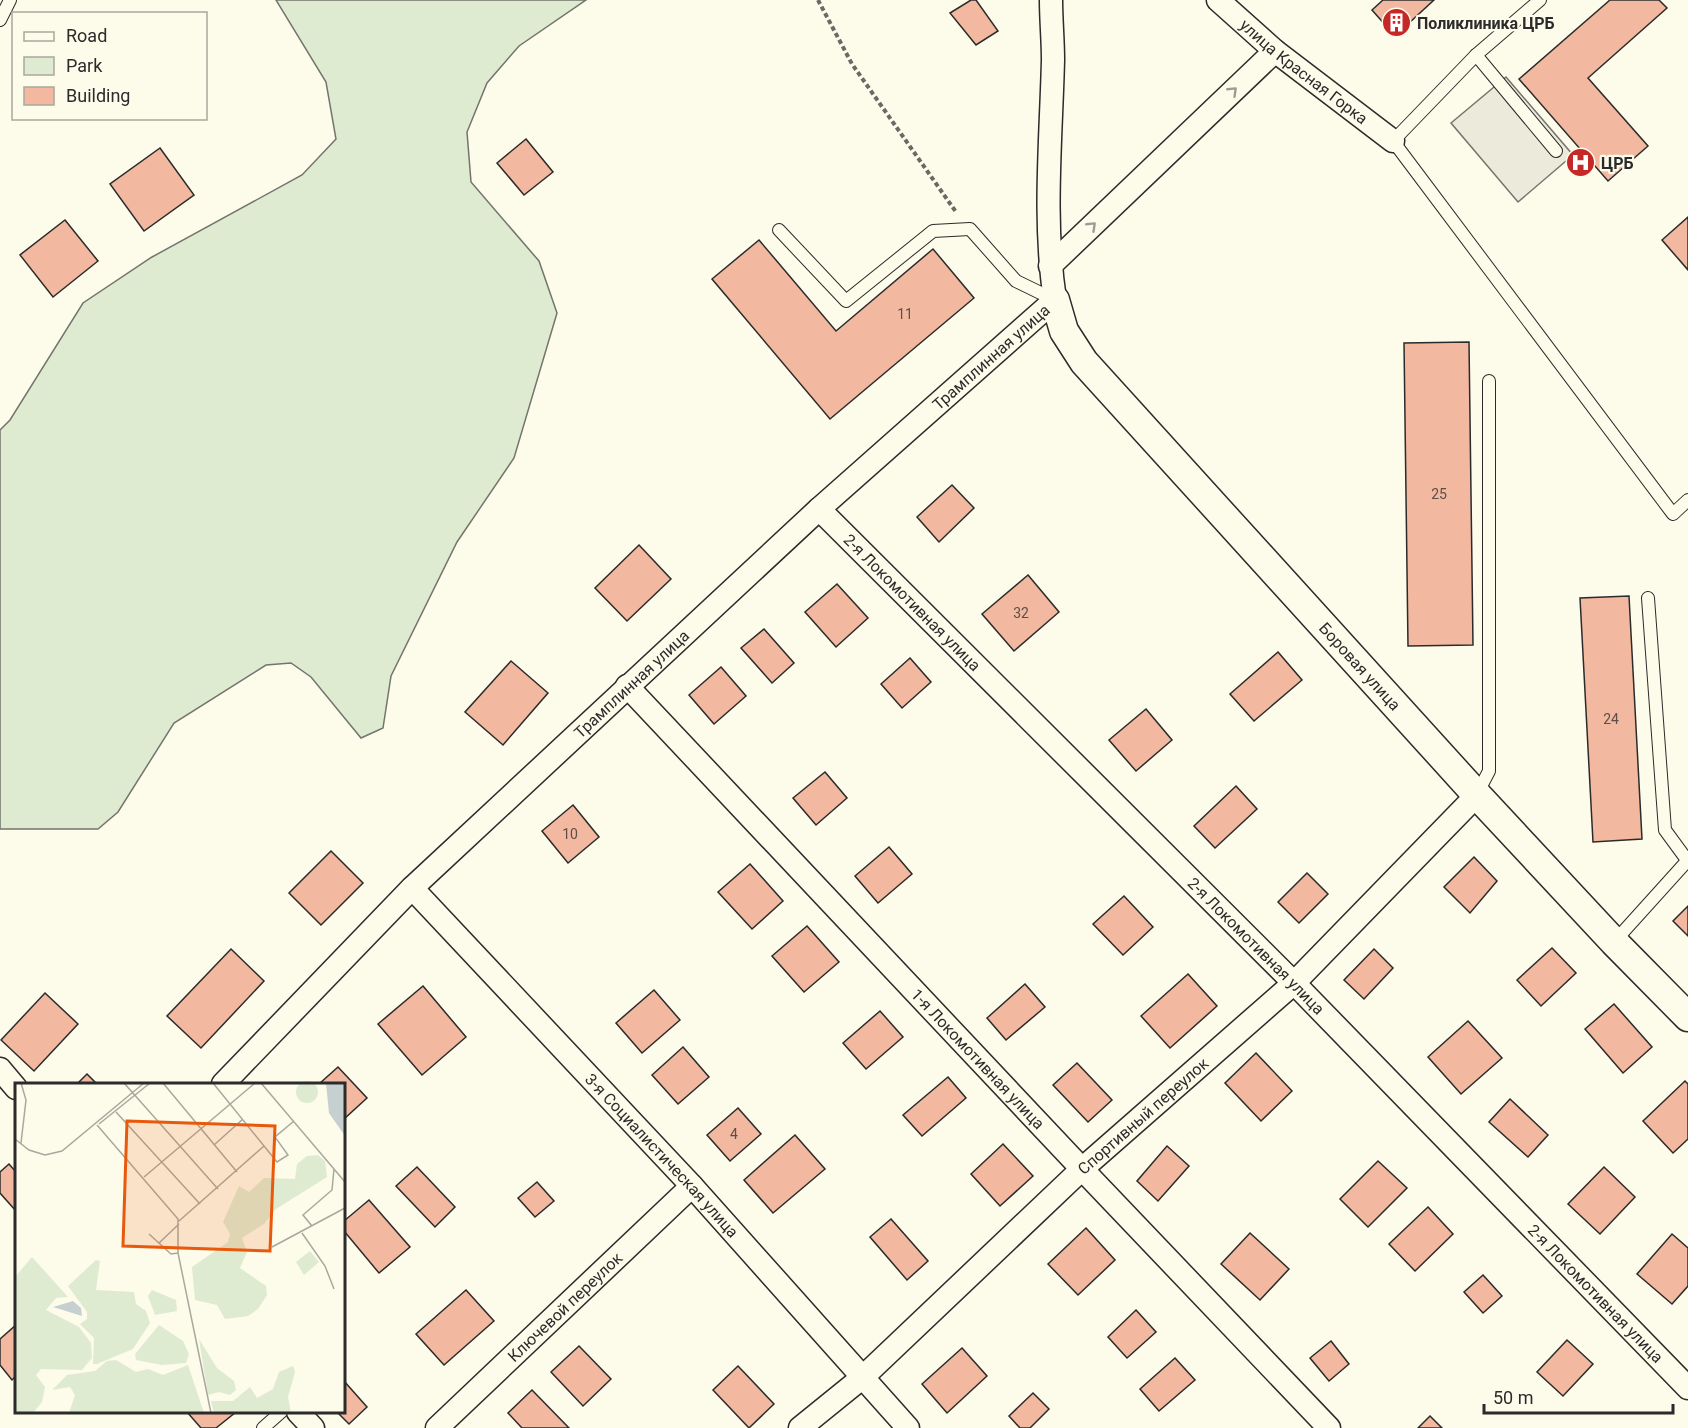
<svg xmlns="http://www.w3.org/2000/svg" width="1688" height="1428" viewBox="0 0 1688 1428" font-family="Roboto,sans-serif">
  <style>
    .green { fill: #deebd1; stroke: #74746e; stroke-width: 1.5 }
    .parking { fill: #eceadb; stroke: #74746e; stroke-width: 1.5 }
    .building { fill: #f2b8a0; stroke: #2b2b2b; stroke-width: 1.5 }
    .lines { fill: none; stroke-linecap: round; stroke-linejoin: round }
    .service-casing { stroke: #2b2b2b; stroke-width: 14 }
    .minor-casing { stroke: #2b2b2b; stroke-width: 25 }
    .tertiary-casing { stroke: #2b2b2b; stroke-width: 31 }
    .path { stroke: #6a6964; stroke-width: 4; stroke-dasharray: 4.5 3; stroke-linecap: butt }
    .service { stroke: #fdfbea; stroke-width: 12 }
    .minor { stroke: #fdfbea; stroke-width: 22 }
    .tertiary { stroke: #fdfbea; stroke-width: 28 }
    .oneway { stroke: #9e9d94 }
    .labels { text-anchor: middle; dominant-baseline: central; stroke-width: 4.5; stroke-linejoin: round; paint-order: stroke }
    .number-label { font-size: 14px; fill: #5d4e48 }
    .poi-label { font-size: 16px; font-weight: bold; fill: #2b2b2b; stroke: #fdfbea; text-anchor: start }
    .street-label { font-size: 16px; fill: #2b2b2b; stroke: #fdfbea }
    .inset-road { fill: none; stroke: #a9a89e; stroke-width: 1.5 }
    .view { fill: #e8590c; fill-opacity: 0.15; stroke: #e8590c; stroke-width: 3 }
    .inset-edge { fill: none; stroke: #2b2b2b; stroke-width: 3 }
  </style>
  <rect width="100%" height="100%" fill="#fdfbea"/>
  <!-- green -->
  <path class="green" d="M276,0H586L519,46L487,83L467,132L471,182L539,261L557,313L514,458L457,542L391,676L383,728L361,738L311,677L291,663L266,665L174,723L118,812L98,829H0V430L10,420L83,303L152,257L302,175L336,139L326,82Z"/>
  <!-- parking -->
  <path class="parking" d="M1506,77L1573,155L1518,202L1451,123Z"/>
  <!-- building -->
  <g class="building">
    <path d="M971,0H976L998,31L976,45L950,13Z"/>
    <path d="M1383,0H1434L1395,36L1372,10Z"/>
    <path d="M1610,0H1659L1667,8L1588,78L1648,146L1608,181L1519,79Z"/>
    <path d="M526,139L553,172L524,195L497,163Z"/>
    <path d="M160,148L194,195L144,231L110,184Z"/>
    <path d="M1688,217V270L1662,240Z"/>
    <path d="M65,220L98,261L53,297L20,255Z"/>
    <path d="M759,240L836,331L933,249L974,298L830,419L712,279Z"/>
    <path d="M1469,342L1473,645L1408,646L1404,343Z"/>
    <path d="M952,485L974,508L939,542L917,517Z"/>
    <path d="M639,545L671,579L627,621L595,588Z"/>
    <path d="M1028,575L1059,612L1014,651L982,614Z"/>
    <path d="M837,584L868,618L836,647L805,612Z"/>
    <path d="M1629,596L1642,839L1593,842L1580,598Z"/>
    <path d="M764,629L794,663L772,683L741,648Z"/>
    <path d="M1278,652L1302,680L1254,721L1230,694Z"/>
    <path d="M910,658L931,682L902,708L881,684Z"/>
    <path d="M511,661L548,693L503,745L465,712Z"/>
    <path d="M721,667L746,696L714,724L689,695Z"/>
    <path d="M1146,709L1172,740L1136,771L1109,740Z"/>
    <path d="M825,772L847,798L816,825L793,798Z"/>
    <path d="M1236,786L1257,809L1215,848L1194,826Z"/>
    <path d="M573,805L599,837L568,863L542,831Z"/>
    <path d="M889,847L912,874L878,903L855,876Z"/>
    <path d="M331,851L363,883L321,925L289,893Z"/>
    <path d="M1474,857L1497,881L1470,913L1444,887Z"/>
    <path d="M750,864L783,901L752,929L718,892Z"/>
    <path d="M1307,873L1328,894L1299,923L1278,902Z"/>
    <path d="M1124,896L1153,927L1123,955L1093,924Z"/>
    <path d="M1688,906V936L1673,921Z"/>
    <path d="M807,926L839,962L804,992L772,956Z"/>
    <path d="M1552,948L1576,973L1541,1006L1517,980Z"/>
    <path d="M231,949L264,981L201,1048L167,1016Z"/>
    <path d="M1374,949L1393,968L1364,999L1344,980Z"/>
    <path d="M1188,974L1217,1006L1170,1048L1141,1016Z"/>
    <path d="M1025,984L1045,1007L1006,1040L987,1018Z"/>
    <path d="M423,986L466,1037L422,1075L378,1024Z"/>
    <path d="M654,990L680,1020L642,1053L616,1023Z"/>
    <path d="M45,993L78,1024L34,1071L1,1040Z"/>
    <path d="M1614,1004L1652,1047L1623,1073L1585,1029Z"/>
    <path d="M880,1011L903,1037L866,1069L843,1043Z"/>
    <path d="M1468,1021L1502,1058L1461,1094L1428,1057Z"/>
    <path d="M683,1047L709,1077L678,1104L652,1075Z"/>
    <path d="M1256,1053L1292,1091L1261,1121L1225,1083Z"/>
    <path d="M1077,1063L1112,1100L1088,1122L1053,1085Z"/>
    <path d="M338,1067L367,1098L344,1119V1084H319Z"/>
    <path d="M87,1074L97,1084H77Z"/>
    <path d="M948,1077L966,1098L922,1136L903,1115Z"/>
    <path d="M1685,1081L1688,1084V1139L1673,1153L1643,1121Z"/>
    <path d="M1510,1099L1548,1135L1528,1157L1489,1122Z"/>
    <path d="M738,1108L761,1134L730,1161L707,1135Z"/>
    <path d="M795,1135L825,1169L773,1213L744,1180Z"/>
    <path d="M1003,1144L1033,1176L1000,1206L971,1174Z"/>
    <path d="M1167,1146L1189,1166L1158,1201L1137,1181Z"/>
    <path d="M1378,1161L1407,1188L1368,1227L1340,1199Z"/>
    <path d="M9,1164L16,1172V1211L0,1193V1172Z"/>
    <path d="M417,1167L455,1207L435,1227L396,1186Z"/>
    <path d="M1604,1167L1635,1197L1600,1234L1568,1204Z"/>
    <path d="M537,1182L554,1201L535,1217L518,1198Z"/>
    <path d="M369,1200L410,1247L379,1273L344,1231V1221Z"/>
    <path d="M1428,1207L1453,1234L1415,1271L1389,1244Z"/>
    <path d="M891,1219L928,1261L907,1280L870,1237Z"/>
    <path d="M1086,1228L1115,1260L1078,1295L1048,1264Z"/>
    <path d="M1250,1233L1289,1269L1260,1300L1221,1264Z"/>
    <path d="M1672,1234L1688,1248V1286L1672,1304L1637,1274Z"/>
    <path d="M1483,1275L1502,1296L1483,1313L1464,1292Z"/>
    <path d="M466,1290L494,1321L444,1365L416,1334Z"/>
    <path d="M1136,1310L1156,1332L1127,1358L1108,1337Z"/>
    <path d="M16,1325V1376L12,1380L0,1365V1339Z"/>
    <path d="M1567,1340L1593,1364L1563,1396L1537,1372Z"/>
    <path d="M1331,1341L1349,1364L1329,1381L1310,1358Z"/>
    <path d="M579,1346L611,1379L583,1406L551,1372Z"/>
    <path d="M962,1348L987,1376L947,1413L922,1384Z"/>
    <path d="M1175,1358L1195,1380L1159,1411L1140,1389Z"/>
    <path d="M738,1366L774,1404L749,1428L713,1390Z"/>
    <path d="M344,1381L367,1407L349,1424L337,1412H344Z"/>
    <path d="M532,1390L569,1428H522L508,1413Z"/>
    <path d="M1033,1393L1049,1409L1030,1428H1020L1009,1416Z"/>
    <path d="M187,1412H236L216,1428H201Z"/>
    <path d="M1430,1416L1442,1428H1418Z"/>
  </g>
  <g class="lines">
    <defs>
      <g id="service">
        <path d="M1540,0L1476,55L1393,141L1673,514L1688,500"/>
        <path d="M0,20L10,0"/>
        <path d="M1476,55L1556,151"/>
        <path d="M779,230L846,301L933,231L970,229L1016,281L1055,300"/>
        <path d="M1648,598L1665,830L1687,860"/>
        <path d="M1477,794L1489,771V381"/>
        <path d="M1614,942L1688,860"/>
        <path d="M263,1428L281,1412"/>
      </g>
      <g id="minor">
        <path id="s1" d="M1218,0L1275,51L1393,141"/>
        <path d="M1050,266L1275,51"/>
        <path id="s2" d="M819,509L1294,983L1688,1388"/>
        <path id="s3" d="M627,686L1082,1169L1329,1428"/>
        <path id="s4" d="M412,888L692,1186L908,1428"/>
        <path d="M0,1069L16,1088"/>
        <path id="s5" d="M223,1084L412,888L819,509L1055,300C1043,220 1051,140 1053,60C1053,40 1051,20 1051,0"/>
        <path d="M298,1412L313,1428"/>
        <path id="s6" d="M437,1428L692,1186"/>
        <path id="s7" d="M800,1428L863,1377L1082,1169L1294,983L1477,795"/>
      </g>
      <g id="tertiary">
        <path id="s8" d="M1055,300L1064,331L1084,362L1477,795L1614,942L1688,1017"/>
      </g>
    </defs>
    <!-- service casing -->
    <use href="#service" class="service-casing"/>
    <!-- minor casing -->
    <use href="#minor" class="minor-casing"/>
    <!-- tertiary casing -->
    <use href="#tertiary" class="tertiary-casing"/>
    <!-- path -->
    <path class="path" d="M818,0L852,64L956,212"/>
    <!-- service -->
    <use href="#service" class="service"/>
    <!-- minor -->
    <use href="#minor" class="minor"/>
    <!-- tertiary -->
    <use href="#tertiary" class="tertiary"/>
  </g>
  <!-- one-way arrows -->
  <defs><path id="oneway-chevron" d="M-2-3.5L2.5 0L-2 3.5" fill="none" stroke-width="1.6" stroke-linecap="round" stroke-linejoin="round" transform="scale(1.5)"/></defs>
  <g class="oneway">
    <use href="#oneway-chevron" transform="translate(1233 91) rotate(-44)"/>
    <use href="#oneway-chevron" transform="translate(1092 226) rotate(-44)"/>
  </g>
  <!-- icons -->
  <defs>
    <symbol id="building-disc" viewBox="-11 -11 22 22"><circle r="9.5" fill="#c62828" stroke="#fdfbea"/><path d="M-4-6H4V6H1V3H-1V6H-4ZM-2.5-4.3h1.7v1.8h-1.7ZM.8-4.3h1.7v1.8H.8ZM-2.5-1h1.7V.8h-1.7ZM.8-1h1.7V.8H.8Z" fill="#fff"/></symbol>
    <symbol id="hospital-disc" viewBox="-11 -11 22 22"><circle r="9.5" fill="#c62828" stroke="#fdfbea"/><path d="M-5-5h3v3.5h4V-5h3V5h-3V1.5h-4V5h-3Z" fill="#fff"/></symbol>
  </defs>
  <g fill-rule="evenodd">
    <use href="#building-disc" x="1380" y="6" width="33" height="33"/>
    <use href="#hospital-disc" x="1564" y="146" width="33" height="33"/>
  </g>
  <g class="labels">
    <!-- number labels -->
    <g class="number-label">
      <text x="905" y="314">11</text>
      <text x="1439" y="494">25</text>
      <text x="1021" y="613">32</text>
      <text x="1611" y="719">24</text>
      <text x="570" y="834">10</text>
      <text x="734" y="1134">4</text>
    </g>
    <!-- poi labels -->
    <g class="poi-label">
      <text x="1417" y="23">Поликлиника ЦРБ</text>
      <text x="1601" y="163">ЦРБ</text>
    </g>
    <!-- street labels -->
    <g class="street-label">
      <text stroke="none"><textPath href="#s1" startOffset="112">улица Красная Горка</textPath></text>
      <text stroke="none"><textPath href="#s5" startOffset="1058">Трамплинная улица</textPath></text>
      <text stroke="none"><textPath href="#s2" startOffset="132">2-я Локомотивная улица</textPath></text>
      <text stroke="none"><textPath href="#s8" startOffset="480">Боровая улица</textPath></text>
      <text stroke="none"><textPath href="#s5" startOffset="572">Трамплинная улица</textPath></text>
      <text stroke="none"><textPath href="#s2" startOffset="618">2-я Локомотивная улица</textPath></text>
      <text stroke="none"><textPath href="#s3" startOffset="512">1-я Локомотивная улица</textPath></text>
      <text stroke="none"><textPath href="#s7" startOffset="464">Спортивный переулок</textPath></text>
      <text stroke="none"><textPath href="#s4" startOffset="366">3-я Социалистическая улица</textPath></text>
      <text stroke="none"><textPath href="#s2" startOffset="1104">2-я Локомотивная улица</textPath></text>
      <text stroke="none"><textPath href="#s6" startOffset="176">Ключевой переулок</textPath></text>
    </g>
  </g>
  <!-- overview -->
  <g transform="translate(15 1083)">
    <rect width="330" height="330" fill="#fdfbea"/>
    <path d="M281 9a11 11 0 1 1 22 0a11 11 0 1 1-22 0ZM303,72L310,78L312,94L261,126L249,141L227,155L232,169L225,185L251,203L252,212L243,226L233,233L210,236L202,222L180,217L177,184L213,159L215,151L208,139L224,103L234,109L249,95L280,96L282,81L292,73ZM295,168L304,179L289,192L281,179ZM17,174L53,214L41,215L31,227L64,244L76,260L77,275L67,287L26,286L21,292L30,304L27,319L18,330H0V194ZM81,177L85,178L81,207L119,209L121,221L131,228L135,240L118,266L82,281H78L79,255L65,241L72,236V229L53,203ZM137,207L161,217L162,228L140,232L133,213ZM144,242L168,258L174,271L171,280L147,282L121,277L120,271ZM184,256L202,285L219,298L221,307L215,312L204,309L193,312ZM101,277L121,289L133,286L148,292L173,282L189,330H54L60,312L55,304L37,307L52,292L80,288L92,278ZM278,283L280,289L273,314L276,330H199L196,318H218L235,304L242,315L258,306L264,289Z" fill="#deebd1"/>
    <path d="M311,0H330V53L314,30ZM58,218L66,225L67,233L38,224Z" fill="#c7d0d0"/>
    <path class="inset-road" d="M109,0L203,106M148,0L222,89M198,0L262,79L273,72L260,54L279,38M246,0L330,99M101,29L185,121M84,41L135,0M82,42L163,136V170L196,330M0,56L14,67L30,72L47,68L129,0M6,60L11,17L6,0M199,62L228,36M129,94L240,0M164,138L249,63M297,143L288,132L317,107L319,86M287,150L310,183L319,206M134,151L156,171L163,170M144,160L164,141M257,164L330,125"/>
    <path class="view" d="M112,38L260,43L255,168L108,163Z"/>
    <rect width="330" height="330" class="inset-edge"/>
  </g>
  <!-- legend -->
  <rect x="12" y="12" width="195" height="108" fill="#fdfbea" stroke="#a9a89e" stroke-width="1.5"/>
  <rect x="24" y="32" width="30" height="9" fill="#fdfbea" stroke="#a9a89e" stroke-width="1.5"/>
  <text x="66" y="42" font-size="18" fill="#2b2b2b">Road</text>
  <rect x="24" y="57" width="30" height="18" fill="#deebd1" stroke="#a9a89e" stroke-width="1.5"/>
  <text x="66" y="72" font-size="18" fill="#2b2b2b">Park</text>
  <rect x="24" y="87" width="30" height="18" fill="#f2b8a0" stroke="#a9a89e" stroke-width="1.5"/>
  <text x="66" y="102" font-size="18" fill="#2b2b2b">Building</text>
  <!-- scale -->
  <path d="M1484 1404v9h189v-9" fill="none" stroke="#2b2b2b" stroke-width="3"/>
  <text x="1493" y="1404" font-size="18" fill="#2b2b2b" stroke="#fdfbea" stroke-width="4.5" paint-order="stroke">50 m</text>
</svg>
